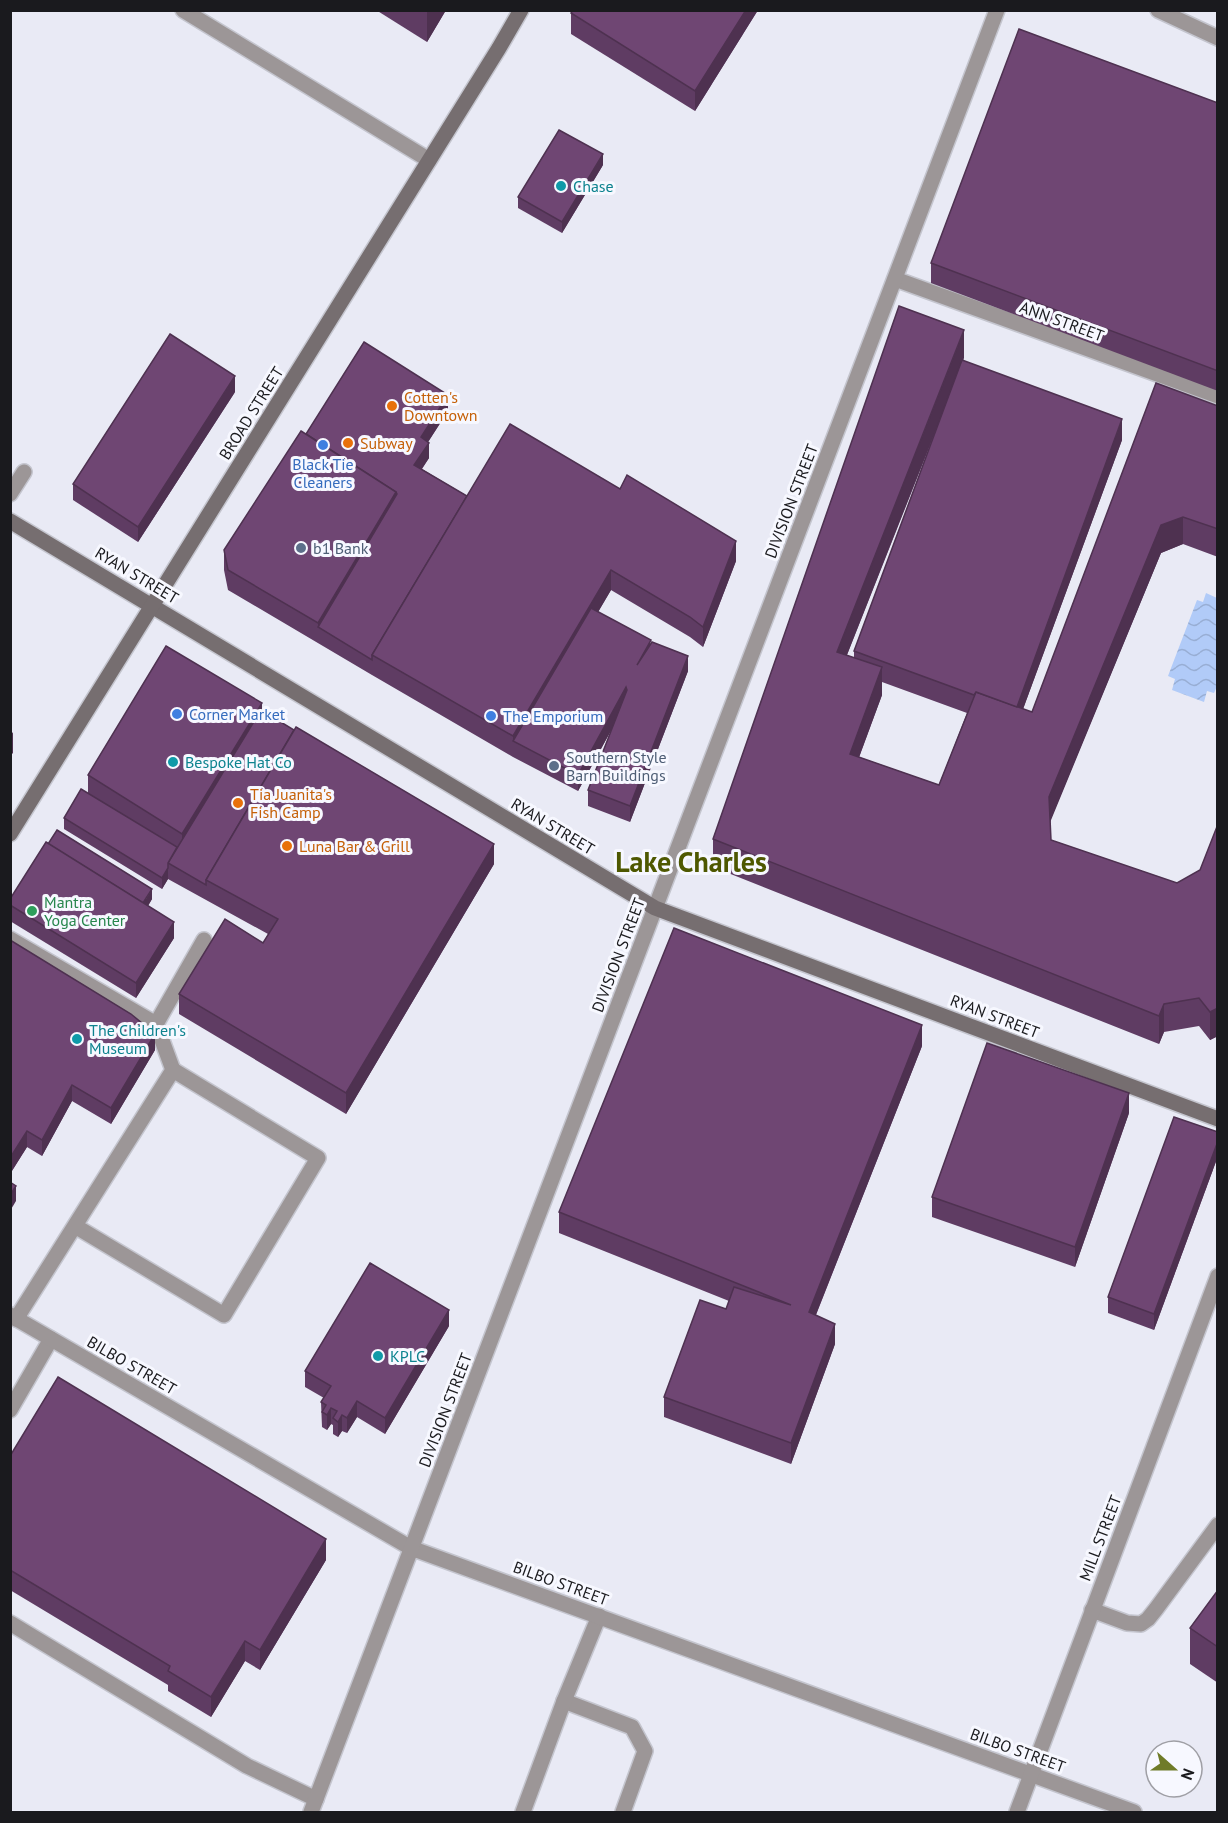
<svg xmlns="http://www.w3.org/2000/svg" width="1228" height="1823" viewBox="0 0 1228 1823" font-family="'PT Sans',sans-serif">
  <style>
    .water { fill: url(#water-waves) }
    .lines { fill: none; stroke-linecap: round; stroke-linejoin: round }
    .lane-casing { stroke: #c4c5ce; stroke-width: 18 }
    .street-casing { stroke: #c4c5ce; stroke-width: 18 }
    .secondary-casing { stroke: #c4c5ce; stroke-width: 18 }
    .lane { stroke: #9c9697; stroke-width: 15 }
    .street { stroke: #9c9697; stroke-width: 15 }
    .secondary { stroke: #766e70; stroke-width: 15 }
    .wall { fill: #5f3c63; fill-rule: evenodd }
    .shaded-wall { fill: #4e3150 }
    .building { fill: #6f4673; stroke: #4e3150; stroke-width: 1.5 }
    .culture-dot { fill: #0f9aa8; stroke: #f7f8ff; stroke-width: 2 }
    .food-dot { fill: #e8710a; stroke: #f7f8ff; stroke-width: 2 }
    .shop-dot { fill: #3f7fe0; stroke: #f7f8ff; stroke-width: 2 }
    .service-dot { fill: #5c6f8a; stroke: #f7f8ff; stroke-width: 2 }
    .leisure-dot { fill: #2e9e5b; stroke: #f7f8ff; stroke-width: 2 }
    .labels { text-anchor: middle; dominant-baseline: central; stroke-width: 6; stroke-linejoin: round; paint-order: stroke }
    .culture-label { font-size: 16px; fill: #0d838f; stroke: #f7f8ff; text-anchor: start }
    .street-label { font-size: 16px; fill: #1a1a1e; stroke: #f7f8ff }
    .food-label { font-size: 16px; fill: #c56008; stroke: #f7f8ff; text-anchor: start }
    .shop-label { font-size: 16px; fill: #366cbe; stroke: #f7f8ff; text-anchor: start }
    .service-label { font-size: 16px; fill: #4e5e75; stroke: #f7f8ff; text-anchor: start }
    .leisure-label { font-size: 16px; fill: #27864d; stroke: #f7f8ff; text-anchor: start }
    .town-label { font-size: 28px; font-weight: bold; fill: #4e5801; stroke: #f7f8ff }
  </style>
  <defs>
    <pattern id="water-waves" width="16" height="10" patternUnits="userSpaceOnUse" patternTransform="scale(1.5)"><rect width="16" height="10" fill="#b1cbf8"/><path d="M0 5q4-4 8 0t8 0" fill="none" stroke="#98aed4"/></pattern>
  </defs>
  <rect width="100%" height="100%" fill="#e9eaf5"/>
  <!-- water -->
  <path class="water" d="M1206,593L1217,598L1218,684L1214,693L1207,691L1204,702L1172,690L1175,679L1168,676L1197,600L1203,602Z"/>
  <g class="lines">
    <defs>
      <g id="lane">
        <path d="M183,10L429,160"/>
        <path d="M10,494L24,472"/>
        <path d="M10,939L156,1024L173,1070"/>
        <path d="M156,1024L204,940"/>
        <path d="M16,1319C68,1236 121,1153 173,1070L318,1158L224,1315L75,1226"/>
        <path d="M10,1410L51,1339"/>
        <path d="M10,1623L247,1766L316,1799"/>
        <path d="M564,1701L632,1727L645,1751L623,1812"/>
        <path d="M523,1812L564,1701L599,1616"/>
      </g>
      <g id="street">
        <path d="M1158,10L1218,38"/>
        <path d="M895,279L1218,396"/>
        <path d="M10,1315L411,1548L1134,1812"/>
        <path d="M1092,1610L1127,1623L1141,1624L1148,1619L1156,1609L1218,1525"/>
        <path d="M311,1812L997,10"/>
        <path d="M1017,1812L1218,1276"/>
      </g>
      <g id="secondary">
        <path d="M10,521L655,908L1218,1119"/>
        <path d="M10,834L499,48L521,10"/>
      </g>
    </defs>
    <!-- lane casing -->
    <use href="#lane" class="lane-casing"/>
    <!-- street casing -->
    <use href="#street" class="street-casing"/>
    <!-- secondary casing -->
    <use href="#secondary" class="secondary-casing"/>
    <!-- lane -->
    <use href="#lane" class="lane"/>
    <!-- street -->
    <use href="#street" class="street"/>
    <!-- secondary -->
    <use href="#secondary" class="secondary"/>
  </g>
  <!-- wall -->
  <g class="wall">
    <path d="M376,10H446L427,42Z"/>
    <path d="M758,10L695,111L571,34V13Z"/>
    <path d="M1218,103V391L931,283V263Z"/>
    <path d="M603,165L562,233L518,208V197Z"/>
    <path d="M964,358L963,361L1122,440L1023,709L1032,712L1218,406V557L1183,544L1161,553L1050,821L1051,840L1177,883L1200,870L1218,824V1036L1210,1040L1199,1026L1164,1032L1159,1044L713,867V839ZM933,438L854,651V658L847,655ZM882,682L967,713L939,785L859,757L882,695Z"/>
    <path d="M235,392L138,542L73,500V484Z"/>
    <path d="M448,411L428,442L429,458L422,469L467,496L736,561L703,647L690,637L611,590L598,612L651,644L688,671L630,822L588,806V790L614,725L578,791L513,757L372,675L228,590L224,570V550L306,434Z"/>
    <path d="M262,711L494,864L346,1114L179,1014V994L263,943L268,934L168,879L162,889L64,829V818L88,793V775Z"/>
    <path d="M10,899H152L148,906L174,938L136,998L10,921Z"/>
    <path d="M10,940L155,1050L111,1124L72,1101L42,1156L27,1147L10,1174Z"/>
    <path d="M922,1046L816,1315L835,1344L791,1464L664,1417V1397L726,1309L729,1301L559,1233V1212Z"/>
    <path d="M1129,1113L1075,1267L932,1217V1197Z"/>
    <path d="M1218,1132V1156L1154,1330L1108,1313V1297Z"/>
    <path d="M449,1326L385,1434L357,1417L347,1433L342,1431L338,1437L333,1434V1425L331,1424L327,1430L322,1427L321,1402L324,1398L305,1387V1371Z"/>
    <path d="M10,1456L326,1560L260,1670L245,1661L211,1717L168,1691V1685L10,1590Z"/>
    <path d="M1218,1590V1683L1190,1664V1628Z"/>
  </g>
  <!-- shaded-wall -->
  <g class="shaded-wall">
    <path d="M427,10H446L427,42Z"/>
    <path d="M746,10H758L695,111V91Z"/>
    <path d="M603,154V165L562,233V222Z"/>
    <path d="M964,330V358L837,680V652Z"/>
    <path d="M235,376V392L138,542V527Z"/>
    <path d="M448,395V411L421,453V437Z"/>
    <path d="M1122,419V440L1015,731V711Z"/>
    <path d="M429,443V458L414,480V465Z"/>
    <path d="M396,492V513L318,627V623Z"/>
    <path d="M1183,517V544L1161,553L1049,825V797L1161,525Z"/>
    <path d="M736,541V561L703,647V627Z"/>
    <path d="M611,570V590L520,745L513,741V736Z"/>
    <path d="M688,656V671L630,822V806Z"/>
    <path d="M882,667V695L850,782V754Z"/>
    <path d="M626,687V703L578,791V775Z"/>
    <path d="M262,703V723L182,854V834Z"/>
    <path d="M13,732V753L10,756V736Z"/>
    <path d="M494,844V864L346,1114V1093Z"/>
    <path d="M168,868V879L162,889V878Z"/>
    <path d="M152,889V899L141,917V907Z"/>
    <path d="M174,922V938L136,998V983Z"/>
    <path d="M1164,1004V1032L1159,1044V1016Z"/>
    <path d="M1218,1008V1036L1210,1040V1012Z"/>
    <path d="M922,1025V1046L809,1332V1312Z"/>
    <path d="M155,1034V1050L111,1124V1108Z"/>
    <path d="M72,1085V1101L42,1156V1140Z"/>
    <path d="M1129,1093V1113L1075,1267V1247Z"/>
    <path d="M27,1131V1147L10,1174V1158Z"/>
    <path d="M1218,1141V1156L1154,1330V1314Z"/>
    <path d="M16,1186V1201L10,1211V1195Z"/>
    <path d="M449,1310V1326L385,1434V1418Z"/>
    <path d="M835,1324V1344L791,1464V1443Z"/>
    <path d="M357,1401V1417L347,1433V1418Z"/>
    <path d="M331,1408V1424L327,1430V1415Z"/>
    <path d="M342,1415V1431L338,1437V1422Z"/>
    <path d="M326,1539V1560L260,1670V1650Z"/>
    <path d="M245,1641V1661L211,1717V1697Z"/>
  </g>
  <!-- building -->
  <g class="building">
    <path d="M573,10H746L695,91L571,13Z"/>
    <path d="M1019,29L1218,103V371L931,263Z"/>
    <path d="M559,130L603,154L562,222L518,197Z"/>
    <path d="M899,306L964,330L837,652L882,667L850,754L939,785L976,692L1032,712L1156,383L1218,406V529L1183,517L1161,525L1049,797L1051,840L1177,883L1200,870L1218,824V1008L1210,1012L1199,998L1164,1004L1159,1016L713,839Z"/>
    <path d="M170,334L235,376L138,527L73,484Z"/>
    <path d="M364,342L448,395L421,437L429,443L414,465L467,496L372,655V660L318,627L397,494L396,492L306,434Z"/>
    <path d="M962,360L1122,419L1017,707L976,692L974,695L854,651Z"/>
    <path d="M510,424L620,489L627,475L736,541L703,627L690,617L611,570L513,736L372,655Z"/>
    <path d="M301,431L396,492L318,623L228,570L224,550Z"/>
    <path d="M591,608L651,640L637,665L652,642L688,656L630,806L588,790L627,690L626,687L578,775L513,741Z"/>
    <path d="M166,646L262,703L182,834L88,775Z"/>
    <path d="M261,710L294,730L206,880V885L168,863Z"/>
    <path d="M296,727L494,844L346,1093L179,994L225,919L263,943L278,919L206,880Z"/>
    <path d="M81,789L177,847L168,863V868L162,878L64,818Z"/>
    <path d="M57,830L152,889L143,903L48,844Z"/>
    <path d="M46,842L174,922L136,983L10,905V899Z"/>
    <path d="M674,928L922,1025L809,1312L835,1324L791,1443L664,1397L700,1300L726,1309L734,1287L791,1305L559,1212Z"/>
    <path d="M10,940L131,1014L155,1034L111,1108L72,1085L42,1140L27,1131L10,1158Z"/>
    <path d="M987,1043L1129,1093L1075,1247L932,1197Z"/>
    <path d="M1174,1117L1218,1132V1141L1154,1314L1108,1297Z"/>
    <path d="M10,1182L16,1186L10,1195Z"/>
    <path d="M370,1263L449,1310L385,1418L357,1401L347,1418L342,1415L338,1422L333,1418L337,1411L331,1408L327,1415L322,1412L326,1405L321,1402L331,1386L305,1371Z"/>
    <path d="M58,1377L326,1539L260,1650L245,1641L211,1697L168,1671L170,1666L10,1570V1456Z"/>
    <path d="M1218,1590V1647L1190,1628Z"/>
  </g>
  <!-- markers -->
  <g class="culture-dot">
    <circle cx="561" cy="186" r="6"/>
    <circle cx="173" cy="762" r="6"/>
    <circle cx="77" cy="1039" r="6"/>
    <circle cx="378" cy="1356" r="6"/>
  </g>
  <g class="food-dot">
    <circle cx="392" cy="406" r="6"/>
    <circle cx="348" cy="443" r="6"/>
    <circle cx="238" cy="803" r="6"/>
    <circle cx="287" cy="846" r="6"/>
  </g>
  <g class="shop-dot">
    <circle cx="323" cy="445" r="6"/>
    <circle cx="177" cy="714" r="6"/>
    <circle cx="491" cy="716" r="6"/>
  </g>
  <g class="service-dot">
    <circle cx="301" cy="548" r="6"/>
    <circle cx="554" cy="766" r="6"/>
  </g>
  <circle class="leisure-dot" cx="32" cy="911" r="6"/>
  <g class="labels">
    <!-- culture labels -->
    <g class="culture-label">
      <text x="573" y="186">Chase</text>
      <text x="185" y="762">Bespoke Hat Co</text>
      <text x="89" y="1030">The Children's<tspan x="89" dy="18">Museum</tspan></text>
      <text x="390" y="1356">KPLC</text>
    </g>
    <!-- street labels -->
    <g class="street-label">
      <text transform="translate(1062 321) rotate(20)">ANN STREET</text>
      <text transform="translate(251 413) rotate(-58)">BROAD STREET</text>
      <text transform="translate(791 501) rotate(-69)">DIVISION STREET</text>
      <text transform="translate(137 575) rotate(31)">RYAN STREET</text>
      <text transform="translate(553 826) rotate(31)">RYAN STREET</text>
      <text transform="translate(618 955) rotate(-69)">DIVISION STREET</text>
      <text transform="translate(995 1016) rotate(21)">RYAN STREET</text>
      <text transform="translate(132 1365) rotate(30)">BILBO STREET</text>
      <text transform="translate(445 1410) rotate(-69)">DIVISION STREET</text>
      <text transform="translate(1100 1538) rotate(-69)">MILL STREET</text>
      <text transform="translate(561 1583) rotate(20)">BILBO STREET</text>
      <text transform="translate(1018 1750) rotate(20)">BILBO STREET</text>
    </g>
    <!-- food labels -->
    <g class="food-label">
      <text x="404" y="397">Cotten's<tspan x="404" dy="18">Downtown</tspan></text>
      <text x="360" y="443">Subway</text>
      <text x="250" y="794">Tia Juanita's<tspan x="250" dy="18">Fish Camp</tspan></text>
      <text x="299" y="846">Luna Bar &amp; Grill</text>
    </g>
    <!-- shop labels -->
    <g class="shop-label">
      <text x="323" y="464" text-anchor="middle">Black Tie<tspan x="323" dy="18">Cleaners</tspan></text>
      <text x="189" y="714">Corner Market</text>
      <text x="503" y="716">The Emporium</text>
    </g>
    <!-- service labels -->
    <g class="service-label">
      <text x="313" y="548">b1 Bank</text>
      <text x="566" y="757">Southern Style<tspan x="566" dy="18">Barn Buildings</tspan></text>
    </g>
    <!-- leisure labels -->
    <g class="leisure-label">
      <text x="44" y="902">Mantra<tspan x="44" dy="18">Yoga Center</tspan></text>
    </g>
    <!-- town labels -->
    <g class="town-label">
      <text x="691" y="861">Lake Charles</text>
    </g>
  </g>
  <!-- border -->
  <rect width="1228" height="1823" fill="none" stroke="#1a1a1e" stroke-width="24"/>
  <!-- north arrow -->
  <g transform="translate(1174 1769) rotate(111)"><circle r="28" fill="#f7f8ff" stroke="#9f9fa5" stroke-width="1.5"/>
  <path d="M0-4.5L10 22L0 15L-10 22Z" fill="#6f7b28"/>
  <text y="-9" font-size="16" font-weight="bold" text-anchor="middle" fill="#1a1a1e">N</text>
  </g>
</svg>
